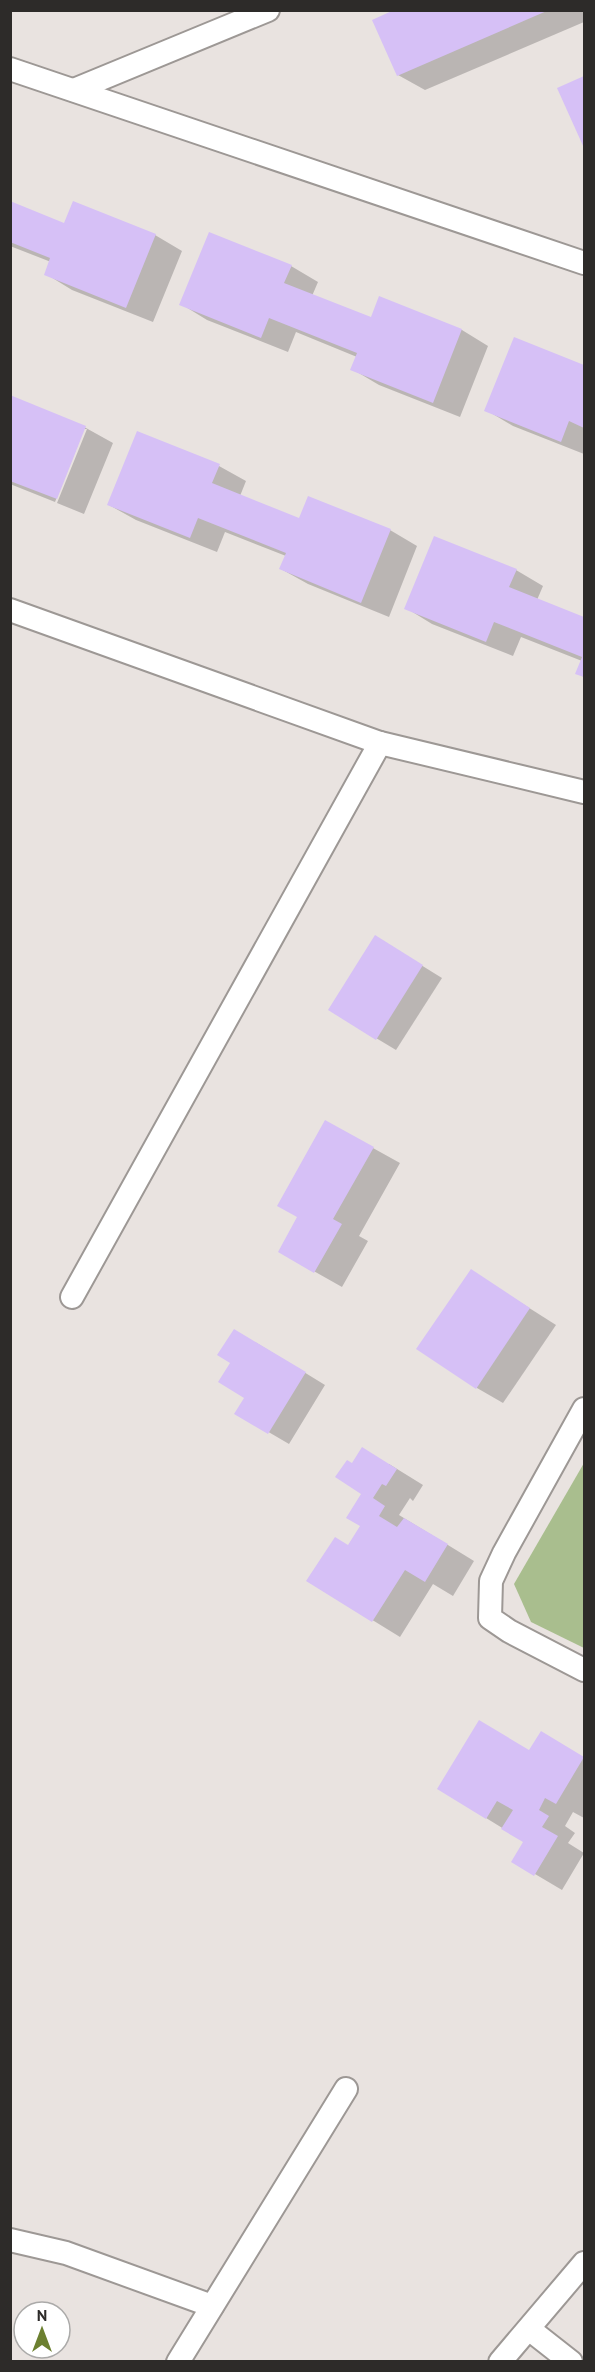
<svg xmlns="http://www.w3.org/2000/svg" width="595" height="2372" viewBox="0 0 595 2372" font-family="'PT Sans',sans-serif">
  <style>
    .green { fill: #a9be8e }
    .shadow { fill: #0003 }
    .building { fill: #d6c0f6 }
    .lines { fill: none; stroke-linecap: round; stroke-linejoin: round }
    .lane-casing { stroke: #9d9895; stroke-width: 26 }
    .lane { stroke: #fff; stroke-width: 22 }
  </style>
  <rect width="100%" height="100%" fill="#e9e3e0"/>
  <!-- green -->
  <path class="green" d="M584,1463V1648L531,1622L514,1584Z"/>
  <!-- shadow -->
  <g class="shadow">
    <path d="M398,10H584V22L425,90L398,75Z"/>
    <path d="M584,77V145L559,89Z"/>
    <path d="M10,203L65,225L74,203L155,235L182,251L153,322L72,290L46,274L51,262L10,246Z"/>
    <path d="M291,266L318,282L312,296L371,319L380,298L462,330L488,346L460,417L379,385L352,369L357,357L296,332L288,352L207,320L181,304Z"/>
    <path d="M515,339L584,367V454L513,426L486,410Z"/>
    <path d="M10,397L86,428L113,443L84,514L57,503L87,429H84L55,502L10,484Z"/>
    <path d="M219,466L246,481L240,496L300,520L390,530L417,546L389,617L308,584L281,569L286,556L225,532L217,552L136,520L109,505Z"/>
    <path d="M516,570L543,586L537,600L584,619V677L577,673L582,661L521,637L513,656L432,624L406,608Z"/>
    <path d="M395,949L442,978L396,1050L376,1038Z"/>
    <path d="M326,1122L400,1163L359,1236L368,1241L342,1287L280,1252L299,1217Z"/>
    <path d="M471,1271L556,1325L503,1403L477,1388Z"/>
    <path d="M255,1342L325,1385L289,1444L236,1413L246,1397Z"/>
    <path d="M389,1464L423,1485L413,1501L410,1498L399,1515L474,1561L453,1596L433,1584L400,1637L309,1581L349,1547L362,1526L364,1493L352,1465Z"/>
    <path d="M542,1733L584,1758V1818L573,1812L565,1826L575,1833L568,1843L584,1853L562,1890L513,1861L525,1842L439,1789L530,1752Z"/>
  </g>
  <!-- building -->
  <g class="building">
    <path d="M394,10H549L397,76L372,20Z"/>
    <path d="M584,76V148L557,88Z"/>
    <path d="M10,201L64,223L73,201L156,234L126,308L44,275L50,258L10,242Z"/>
    <path d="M209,232L292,265L284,283L371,317L379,296L462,329L433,403L350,370L357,353L269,318L261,338L179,305Z"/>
    <path d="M514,337L584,365V428L569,421L561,442L484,411Z"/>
    <path d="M10,395L86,426L57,499L10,481Z"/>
    <path d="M137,431L220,464L212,483L299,518L308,496L391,529L361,603L279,569L286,553L198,518L190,538L107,505Z"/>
    <path d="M434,536L517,569L509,587L584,617V677L575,674L582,657L494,622L486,642L404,609Z"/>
    <path d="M375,935L423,965L376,1040L328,1010Z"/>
    <path d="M325,1120L374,1147L333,1219L342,1224L314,1273L278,1252L297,1217L277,1206Z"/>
    <path d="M471,1269L530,1308L476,1389L416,1349Z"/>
    <path d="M234,1329L306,1372L268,1434L234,1414L244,1398L218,1382L230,1363L217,1355Z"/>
    <path d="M362,1447L397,1469L386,1486L382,1484L373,1498L385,1506L379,1516L397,1527L404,1518L448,1544L425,1582L405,1570L372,1622L306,1581L335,1537L348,1545L360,1526L346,1518L361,1494L335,1477L347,1460L352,1463Z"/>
    <path d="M479,1720L529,1750L541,1731L584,1757L556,1804L545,1798L539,1810L549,1816L542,1827L558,1836L534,1876L511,1862L523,1842L501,1829L513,1810L497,1801L486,1819L437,1789Z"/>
  </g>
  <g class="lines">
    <defs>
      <g id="lane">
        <path d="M10,69L584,263"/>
        <path d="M74,90L268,10"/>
        <path d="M10,610L380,743L584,792"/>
        <path d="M72,1297L380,743"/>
        <path d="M584,1409L504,1553L491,1581L490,1618L509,1631L584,1670"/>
        <path d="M10,2240L66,2253L212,2306"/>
        <path d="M529,2329L571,2362"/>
        <path d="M178,2362L346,2089"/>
        <path d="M500,2362L584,2263"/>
      </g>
    </defs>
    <!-- lane casing -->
    <use href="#lane" class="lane-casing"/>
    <!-- lane -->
    <use href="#lane" class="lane"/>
  </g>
  <!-- border -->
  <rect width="595" height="2372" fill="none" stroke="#2d2b29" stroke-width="24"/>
  <!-- north arrow -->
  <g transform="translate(42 2330)"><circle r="28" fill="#ffffff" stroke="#abaaa9" stroke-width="1.5"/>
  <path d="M0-4.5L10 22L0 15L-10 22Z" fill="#6c8030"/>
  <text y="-9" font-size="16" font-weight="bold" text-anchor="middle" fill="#2d2b29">N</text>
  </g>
</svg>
